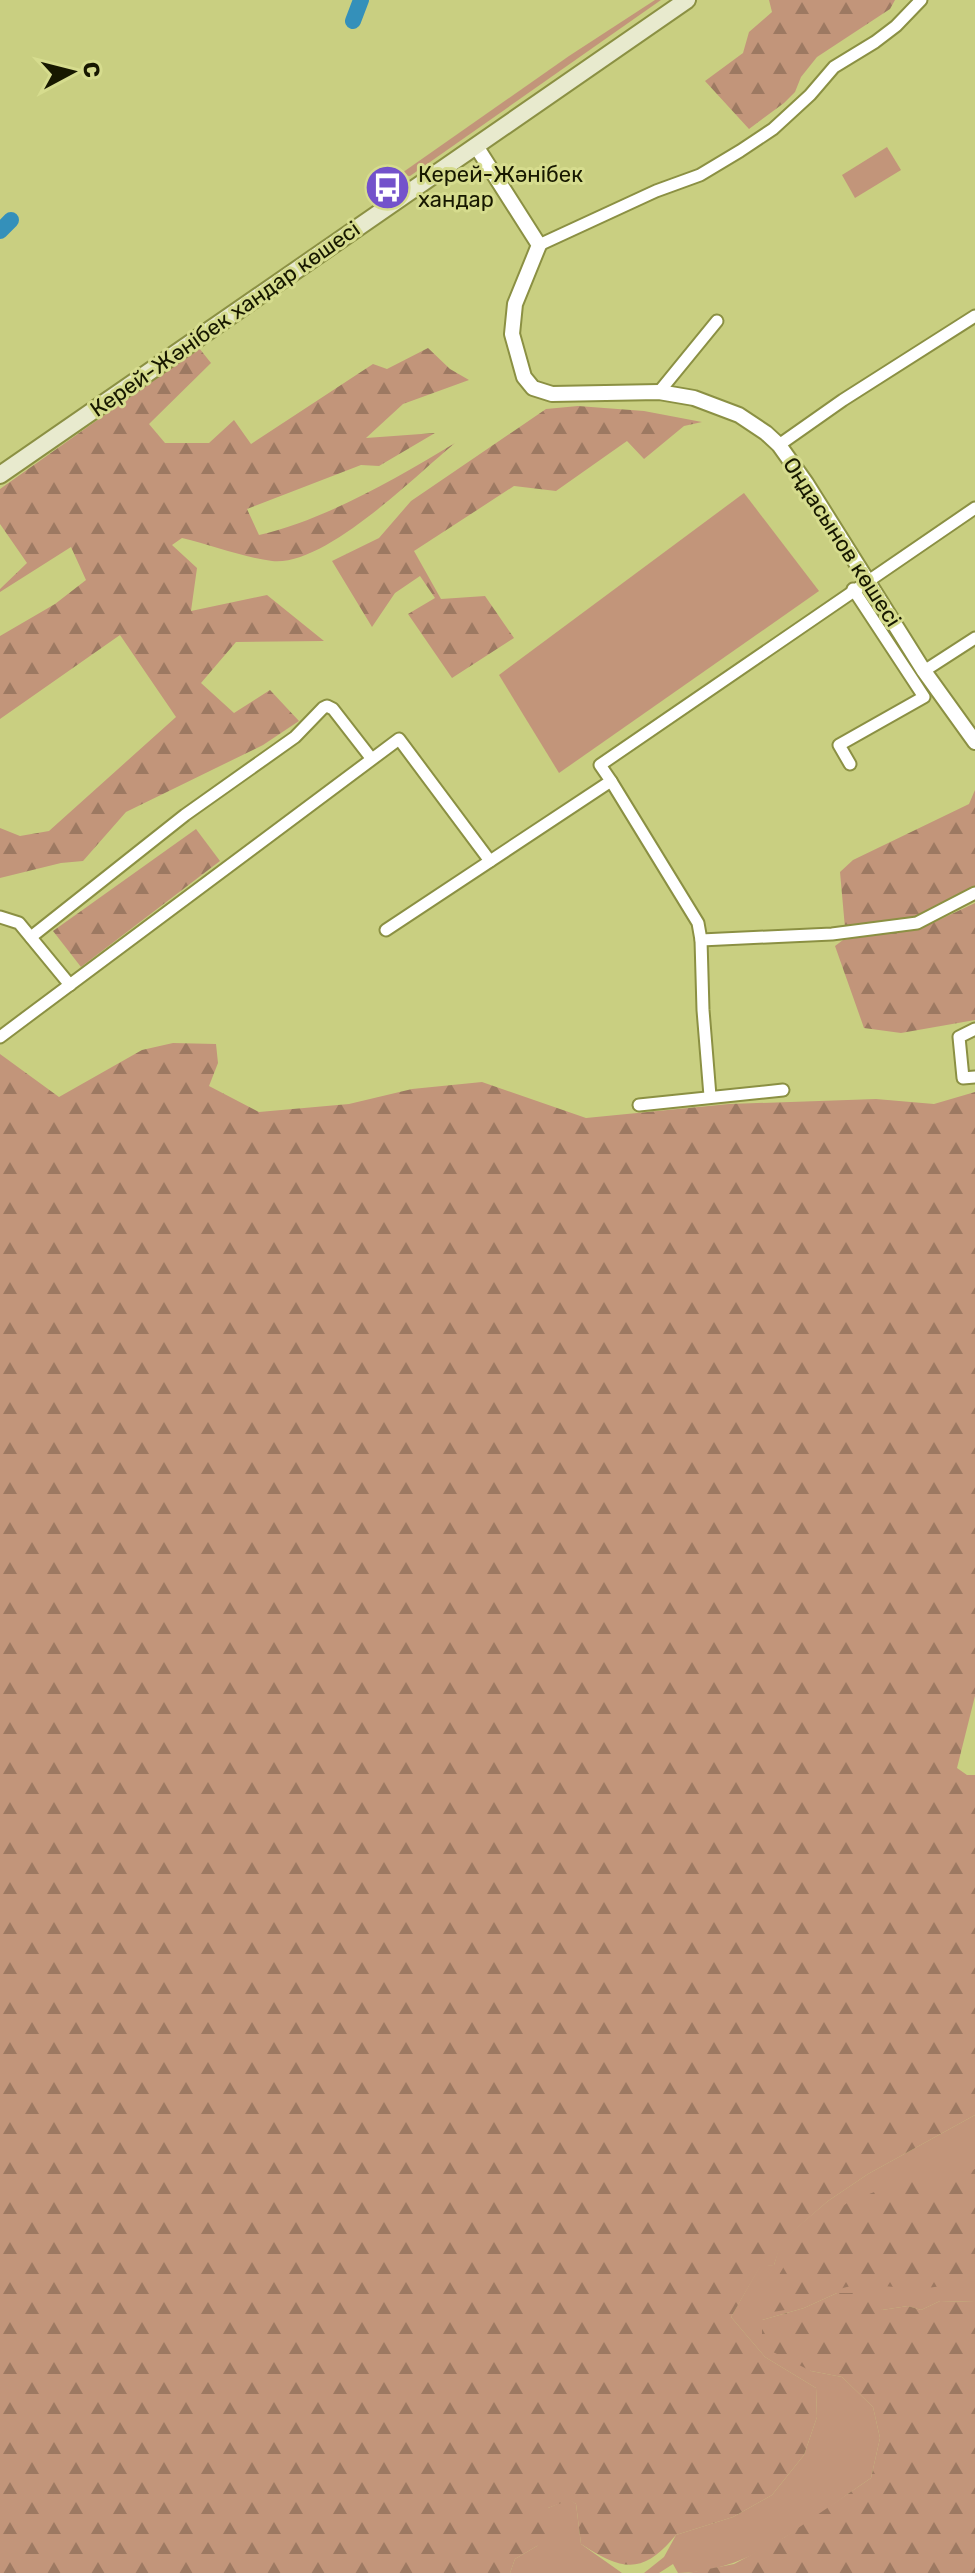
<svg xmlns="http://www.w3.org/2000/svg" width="975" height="2573" viewBox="0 0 975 2573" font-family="Rubik,sans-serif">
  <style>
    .green { fill: #c2957a }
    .forest { fill: url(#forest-firs) }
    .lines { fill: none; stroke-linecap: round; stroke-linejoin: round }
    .river { stroke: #3490ba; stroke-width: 16 }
    .minor-casing { stroke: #8b9043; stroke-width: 15 }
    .tertiary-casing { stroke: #8b9043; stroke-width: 18 }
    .secondary-casing { stroke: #8b9043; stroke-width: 20 }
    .minor { stroke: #fff; stroke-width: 11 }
    .tertiary { stroke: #fff; stroke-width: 14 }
    .secondary { stroke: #e8eace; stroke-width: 16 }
    .labels { text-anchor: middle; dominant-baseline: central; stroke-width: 6; stroke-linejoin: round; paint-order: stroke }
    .poi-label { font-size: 22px; fill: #171800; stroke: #d6dc8e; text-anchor: start }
    .street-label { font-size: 22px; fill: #171800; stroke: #d6dc8e }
  </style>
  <defs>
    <pattern id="forest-firs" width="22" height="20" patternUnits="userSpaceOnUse" patternTransform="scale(2)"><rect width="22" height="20" fill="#c2957a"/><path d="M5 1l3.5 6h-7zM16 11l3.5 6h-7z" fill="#9d7962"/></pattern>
  </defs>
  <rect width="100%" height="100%" fill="#c9cf81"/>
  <!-- green -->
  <g class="green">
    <path d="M655,0H661L410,176L399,175L569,56Z"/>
    <path d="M887,147L901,170L855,198L842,175Z"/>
    <path d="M744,493L819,591L559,773L499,675Z"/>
    <path d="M975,2115V2302L940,2301L921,2310L908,2306L882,2310L837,2293L804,2308L762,2320L811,2371L842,2377L873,2407L880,2438L871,2478C813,2517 752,2573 678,2573L673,2564L659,2573H644L664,2557L676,2535L733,2517L772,2495L804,2455L817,2417L816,2388L765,2357L731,2317L760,2266L774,2265L781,2241L828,2201L868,2174Z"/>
    <path d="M569,2499L576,2504L581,2544L622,2573H510L515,2559L537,2546L548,2508Z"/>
  </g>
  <!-- forest -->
  <g class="forest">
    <path d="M769,0H895L890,9L817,57L801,77L795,92L784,103L749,129L705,81L743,53L749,32L772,12Z"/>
    <path d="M199,348L211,363L149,424L165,443H209L234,420L251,444L373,364L387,369L428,348L450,369L469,380L403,404L366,438L435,433L379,466L361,465L247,509L259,535C325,520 397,478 455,443C415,476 325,567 272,561C242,557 211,545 182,538L172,545L197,568L191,611L267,595L324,641L236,642L201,683L234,713L270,690L299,721L263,745L126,812L83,861L61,863L0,878V828L20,836L49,831L176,717L120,635L0,719V636L55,604L86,580L71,547L0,592V589L27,563L0,524V489Z"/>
    <path d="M578,406L644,411L702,422L684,426L644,459L627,441L556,491L514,486L414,551L441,599L485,596L514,638L452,678L408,614L435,598L420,576L395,593L372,627L332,561L379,538L411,501L546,409Z"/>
    <path d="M975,790V886L914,918L845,928L840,872L853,860L969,804Z"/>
    <path d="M196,829L220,861L81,967L53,931Z"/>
    <path d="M975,903V1020L901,1033L864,1028L835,946L843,940L924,927Z"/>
    <path d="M173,1043L216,1044L218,1063L209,1086L259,1112L349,1104L412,1089L482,1082L586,1118L729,1104L876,1099L934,1104L975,1092V1696L957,1768L967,1775H975V2115L868,2174L828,2201L782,2241L774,2265L760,2267L731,2317L765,2357L816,2388L817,2417L804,2455L772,2495L733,2517L676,2535C644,2573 625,2573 581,2544L576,2504L569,2500L548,2508L550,2531L537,2546L515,2559L510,2573H0V1054L59,1097L142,1050Z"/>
    <path d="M975,2169V2282C958,2281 942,2287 925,2288C900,2290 866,2281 843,2288C821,2294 781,2320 759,2309L793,2251L820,2223L847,2203L894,2184L916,2178L949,2180Z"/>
    <path d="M837,2293H870L882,2310L908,2306L921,2310L940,2301L975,2302V2573H688L734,2564L785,2537L871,2478L880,2438L873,2407L842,2377L811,2371L773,2352L762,2335V2320L804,2308Z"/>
  </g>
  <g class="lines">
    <!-- river -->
    <g class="river">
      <path d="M353,21L361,0"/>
      <path d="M0,231L11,220"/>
    </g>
    <defs>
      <g id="minor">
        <path d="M539,245L656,191L700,175L740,151L773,129L810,95L834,67L875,42L896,26L921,0"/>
        <path d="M659,392L717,321"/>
        <path d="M779,445L843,400L975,316"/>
        <path d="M924,671L975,638"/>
        <path d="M850,764L839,745L924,697L853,589"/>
        <path d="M611,781L698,923L701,940L703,1010L710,1096"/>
        <path d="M0,917L19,923L70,985"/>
        <path d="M386,930L611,781L600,765L975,508"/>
        <path d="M31,937L185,815L295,737L323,708L327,706L333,709L371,758"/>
        <path d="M701,940L832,934L917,923L975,893"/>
        <path d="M975,1029L959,1037L963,1078L975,1077"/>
        <path d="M0,1037L399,739L490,861"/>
        <path d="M639,1105L783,1090"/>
      </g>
      <path id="tertiary" d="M476,146L539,245L515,304L512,334L524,377L533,388L552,394L659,392L694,398L739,415L766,433L779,445L806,483L924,671L975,742"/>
      <path id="secondary" d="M0,475L687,0"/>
    </defs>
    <!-- minor casing -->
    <use href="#minor" class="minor-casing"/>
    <!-- tertiary casing -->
    <use href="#tertiary" class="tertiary-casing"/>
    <!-- secondary casing -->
    <use href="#secondary" class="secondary-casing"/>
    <!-- minor -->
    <use href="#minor" class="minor"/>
    <!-- tertiary -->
    <use href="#tertiary" class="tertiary"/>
    <!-- secondary -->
    <use href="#secondary" class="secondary"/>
  </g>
  <!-- icons -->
  <defs>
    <symbol id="bus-disc" viewBox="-11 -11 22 22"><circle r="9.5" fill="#7352cb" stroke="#d6dc8e"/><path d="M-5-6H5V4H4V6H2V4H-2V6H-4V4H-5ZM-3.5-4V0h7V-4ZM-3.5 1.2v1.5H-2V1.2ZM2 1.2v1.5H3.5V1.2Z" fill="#fff"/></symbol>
  </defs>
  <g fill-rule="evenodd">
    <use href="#bus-disc" x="362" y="162" width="51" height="51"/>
  </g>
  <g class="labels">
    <!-- poi labels -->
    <g class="poi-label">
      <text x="418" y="174">Керей-Жәнібек<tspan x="418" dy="25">хандар</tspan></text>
    </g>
    <!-- street labels -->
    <g class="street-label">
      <text transform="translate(225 319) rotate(-35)">Керей-Жәнібек хандар көшесі</text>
      <text transform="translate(842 542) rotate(57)">Оңдасынов көшесі</text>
    </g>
  </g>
  <!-- north arrow -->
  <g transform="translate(72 72) rotate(83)" stroke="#d6dc8e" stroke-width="6" paint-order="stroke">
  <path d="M0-6L14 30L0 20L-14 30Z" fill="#171800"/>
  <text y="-12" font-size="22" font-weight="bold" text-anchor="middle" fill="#171800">С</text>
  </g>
</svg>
